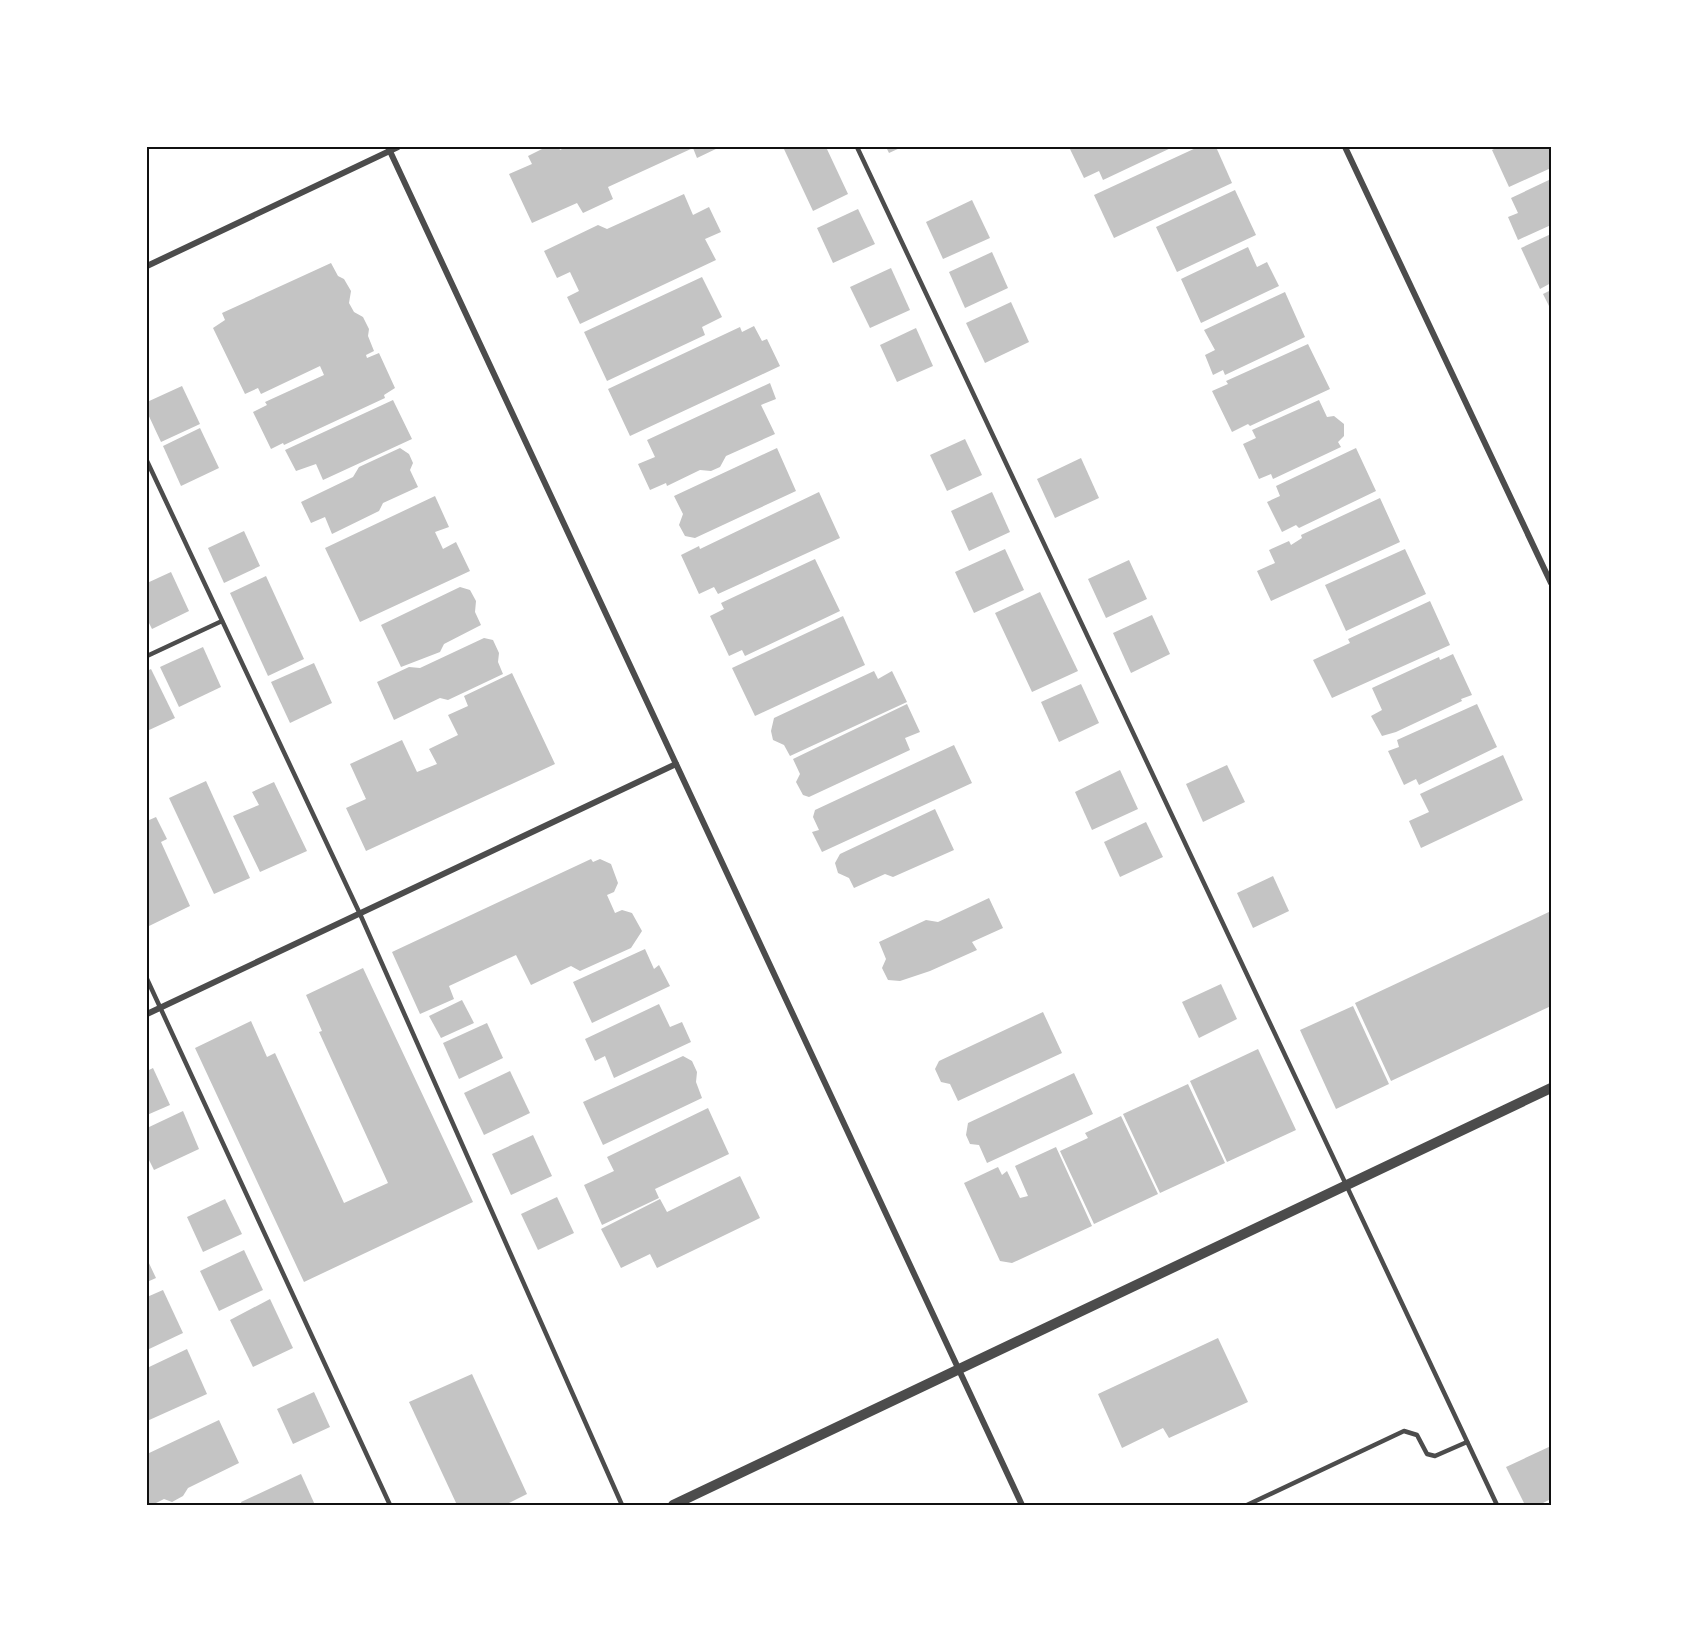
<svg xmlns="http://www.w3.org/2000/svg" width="1698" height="1652" viewBox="0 0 1698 1652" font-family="Raleway,sans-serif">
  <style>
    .building { fill: #c4c4c4 }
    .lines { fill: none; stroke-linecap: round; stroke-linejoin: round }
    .service { stroke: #4c4c4c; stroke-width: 4.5 }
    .minor { stroke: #4c4c4c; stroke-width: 6 }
    .tertiary { stroke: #4c4c4c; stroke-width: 10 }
    .neatline { fill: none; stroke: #111; stroke-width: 2 }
  </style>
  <rect width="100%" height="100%" fill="#fff"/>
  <!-- building -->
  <g class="building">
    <path d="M546,147H559L560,150L566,147H720L697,158L693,148L608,187L613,199L583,213L577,203L532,223L509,174L532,164L528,156Z"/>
    <path d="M783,147H826L848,194L813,211Z"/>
    <path d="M886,147H902L889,153Z"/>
    <path d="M1069,147H1173L1103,180L1099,171L1084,178Z"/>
    <path d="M1198,147H1216L1232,183L1114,238L1094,195Z"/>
    <path d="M1498,147H1551V168L1509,187L1492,150Z"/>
    <path d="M1551,179V225L1518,240L1508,217L1518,213L1511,198Z"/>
    <path d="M1235,190L1256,235L1177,272L1156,227Z"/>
    <path d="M684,194L693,215L709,207L721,232L705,239L716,260L580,324L567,297L579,291L570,272L557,278L544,251L598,225L607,229Z"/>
    <path d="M972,200L990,238L943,259L926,222Z"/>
    <path d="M858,209L875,244L833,263L817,228Z"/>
    <path d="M1551,234V283L1540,289L1521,248Z"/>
    <path d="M1248,247L1257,267L1267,262L1279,286L1201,323L1181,279Z"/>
    <path d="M992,252L1008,288L965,308L949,272Z"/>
    <path d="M331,263L338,276L344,279L351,291L349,303L354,312L363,317L369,329L368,336L374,351L366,355L367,358L379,353L395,388L384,395L385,398L284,445L283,443L271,449L253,412L267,405L265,402L324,375L320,366L261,394L258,388L245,394L213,328L225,320L222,313Z"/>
    <path d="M891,268L910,310L870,328L850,287Z"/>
    <path d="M702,277L722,317L702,327L705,335L607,381L584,332Z"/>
    <path d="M1551,290V310L1543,294Z"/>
    <path d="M1285,292L1305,337L1225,375L1223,370L1213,375L1205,355L1215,350L1204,330Z"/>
    <path d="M1011,302L1029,342L985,363L966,323Z"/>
    <path d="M754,326L762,341L767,339L780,366L630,436L608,389L740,327L742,332Z"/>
    <path d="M916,328L933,366L897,382L880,345Z"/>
    <path d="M1308,344L1330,389L1250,426L1248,424L1232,432L1212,391L1228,384L1226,381Z"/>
    <path d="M770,383L776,399L761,405L775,434L726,456L720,467L711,471L700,470L667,486L666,483L650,490L638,464L655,457L647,440Z"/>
    <path d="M182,386L200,424L161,442L147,412V402Z"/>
    <path d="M393,400L412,439L323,480L316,464L296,471L285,450Z"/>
    <path d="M1319,400L1327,417L1334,416L1344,424V436L1338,442L1341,447L1273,479L1271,474L1259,479L1243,444L1256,438L1252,430Z"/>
    <path d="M200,428L219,468L181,486L163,446Z"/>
    <path d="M965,439L982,475L947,491L930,455Z"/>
    <path d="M400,448L409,454L413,463L410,470L418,487L383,503L379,511L332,534L325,517L311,523L301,502L353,477L359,467Z"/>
    <path d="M777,448L796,491L695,538L685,536L679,525L683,514L674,496Z"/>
    <path d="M1356,448L1376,491L1299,528L1296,525L1282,532L1267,502L1280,496L1276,486Z"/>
    <path d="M1081,458L1099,498L1055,518L1037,479Z"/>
    <path d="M819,492L840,538L718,594L714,587L699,594L681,555L699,546L700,549Z"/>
    <path d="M992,492L1010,532L969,551L951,511Z"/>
    <path d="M435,496L449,527L435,532L443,549L456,542L470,571L360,622L325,548Z"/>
    <path d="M1380,498L1400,542L1271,601L1257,571L1275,563L1269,550L1289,541L1291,545L1302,538L1301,535Z"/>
    <path d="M244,531L260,566L224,583L208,548Z"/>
    <path d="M1005,549L1024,590L974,613L955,572Z"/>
    <path d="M1405,549L1426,594L1346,631L1325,585Z"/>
    <path d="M815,559L840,611L745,656L742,650L729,656L710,616L724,609L721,603Z"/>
    <path d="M1129,560L1147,599L1106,618L1088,579Z"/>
    <path d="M171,572L189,611L152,629L147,619V583Z"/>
    <path d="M266,576L304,659L268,676L230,593Z"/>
    <path d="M460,587L470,590L476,601L475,612L481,625L444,644L440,652L401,667L381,625Z"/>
    <path d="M1040,592L1078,671L1032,692L995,613Z"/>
    <path d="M1430,601L1450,645L1332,698L1313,660L1350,643L1348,639Z"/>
    <path d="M1152,615L1170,654L1131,673L1113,633Z"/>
    <path d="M843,616L865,665L755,716L732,668Z"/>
    <path d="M484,638L493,640L499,653L498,662L503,674L448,700L440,698L394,720L377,682L409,667L420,668Z"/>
    <path d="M203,647L221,687L179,707L160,667Z"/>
    <path d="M1453,654L1472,695L1461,699L1462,701L1396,732L1382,736L1371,716L1382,710L1372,688L1439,657L1440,660Z"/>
    <path d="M314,663L332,703L290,723L271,682Z"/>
    <path d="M151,669L175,718L147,731V671Z"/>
    <path d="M874,671L878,679L892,671L907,702L790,756L784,745L773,740L771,731L774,718Z"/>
    <path d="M512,673L555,764L366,851L346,808L366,799L350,764L402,740L417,772L437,764L429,749L458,735L448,715L468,706L464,696Z"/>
    <path d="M1081,684L1099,723L1059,742L1041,702Z"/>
    <path d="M907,704L920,732L905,738L910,750L809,797L803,795L796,782L800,774L793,759Z"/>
    <path d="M1477,704L1497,747L1419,785L1416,779L1404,785L1388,751L1399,747L1397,740Z"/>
    <path d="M954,745L972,783L822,852L812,832L819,830L813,817L815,810Z"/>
    <path d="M1503,755L1523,800L1421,848L1409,821L1429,812L1420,794Z"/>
    <path d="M1227,765L1245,802L1203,822L1186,784Z"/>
    <path d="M1120,770L1138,809L1092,830L1075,792Z"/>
    <path d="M206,781L250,878L214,894L169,798Z"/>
    <path d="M274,782L307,851L260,872L233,816L259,805L252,792Z"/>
    <path d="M935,809L954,850L893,877L885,874L854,888L849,878L838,873L835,863L840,854Z"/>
    <path d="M156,817L167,839L161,842L190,906L147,927V821Z"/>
    <path d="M1146,822L1163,857L1120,877L1104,842Z"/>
    <path d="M591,859L593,862L600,859L611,864L618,883L614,892L607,895L615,913L622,910L632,913L642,931L631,948L580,971L571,966L531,985L516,955L449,986L454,999L420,1014L392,952Z"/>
    <path d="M1273,876L1289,911L1253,928L1237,893Z"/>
    <path d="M989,898L1003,928L972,942L977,950L930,971L900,981L888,980L882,968L886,959L879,942L926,920L938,922Z"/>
    <path d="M1551,911V1006L1391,1081L1355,1003Z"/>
    <path d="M645,949L654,969L659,965L670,986L592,1023L573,982Z"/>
    <path d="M363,968L473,1202L304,1282L195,1048L251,1021L267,1057L275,1053L344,1203L388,1183L319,1032L322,1031L306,995Z"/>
    <path d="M1221,984L1237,1019L1199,1038L1182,1002Z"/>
    <path d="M462,1000L474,1023L441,1038L429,1016Z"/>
    <path d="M659,1004L670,1027L682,1022L691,1042L614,1078L605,1056L595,1061L585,1039Z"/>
    <path d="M1353,1006L1389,1084L1336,1109L1300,1030Z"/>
    <path d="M1043,1012L1062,1053L958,1101L950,1084L941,1082L935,1069L939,1061Z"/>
    <path d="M487,1023L503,1058L459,1079L443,1043Z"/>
    <path d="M1258,1049L1296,1130L1227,1162L1190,1081Z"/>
    <path d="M683,1056L692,1061L697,1072L696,1082L702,1098L603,1145L583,1102Z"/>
    <path d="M153,1068L170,1105L147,1115V1071Z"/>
    <path d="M510,1071L530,1113L484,1135L464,1093Z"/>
    <path d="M1074,1073L1093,1114L987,1163L979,1145L970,1144L966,1135L968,1123Z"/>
    <path d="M1188,1084L1225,1163L1160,1193L1123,1114Z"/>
    <path d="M708,1108L729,1154L655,1189L659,1198L602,1225L584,1185L614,1171L607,1157Z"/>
    <path d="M183,1111L199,1149L154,1170L147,1156V1128Z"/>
    <path d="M1121,1116L1158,1194L1094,1224L1060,1151L1088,1138L1085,1133Z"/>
    <path d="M533,1135L552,1176L511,1195L492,1154Z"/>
    <path d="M1056,1147L1092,1226L1012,1263L1000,1261L964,1183L998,1167L1002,1175L1007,1171L1020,1198L1028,1196L1015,1166Z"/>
    <path d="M740,1176L760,1218L657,1268L650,1254L621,1268L601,1229L660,1199L667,1212Z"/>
    <path d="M557,1197L574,1233L538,1250L521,1214Z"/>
    <path d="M225,1199L242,1234L203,1252L187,1217Z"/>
    <path d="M244,1250L263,1290L219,1311L200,1271Z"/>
    <path d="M147,1259L156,1278L147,1282Z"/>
    <path d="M163,1290L183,1333L147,1350V1297Z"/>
    <path d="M270,1299L293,1348L253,1367L230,1320Z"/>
    <path d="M1218,1338L1248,1402L1169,1438L1163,1428L1122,1448L1098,1394Z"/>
    <path d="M187,1349L207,1394L147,1421V1368Z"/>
    <path d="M472,1374L527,1494L505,1505H457L409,1402Z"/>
    <path d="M314,1392L330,1427L293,1444L277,1409Z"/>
    <path d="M219,1420L239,1463L188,1488L183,1496L172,1502L164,1499L152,1505H147V1454Z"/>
    <path d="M1551,1446V1499L1539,1505H1525L1506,1467Z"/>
    <path d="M301,1474L315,1505H242L241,1502Z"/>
  </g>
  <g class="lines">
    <!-- service -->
    <g class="service">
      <path d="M857,147L1497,1505"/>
      <path d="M147,461L360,914L622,1505"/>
      <path d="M147,656L222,621"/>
      <path d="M147,979L390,1505"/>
      <path d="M1247,1505L1404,1431L1417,1435L1427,1454L1435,1456L1467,1442"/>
    </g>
    <!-- minor -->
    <g class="minor">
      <path d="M388,147L1022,1505"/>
      <path d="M1345,147L1551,583"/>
      <path d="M147,266L398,147"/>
      <path d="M147,1014L676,764"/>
    </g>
    <!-- tertiary -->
    <path class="tertiary" d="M673,1505L1551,1088"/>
  </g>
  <!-- border -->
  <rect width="1698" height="1652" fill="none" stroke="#ffffff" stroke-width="297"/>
  <rect x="148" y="148" width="1402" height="1356" class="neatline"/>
</svg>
